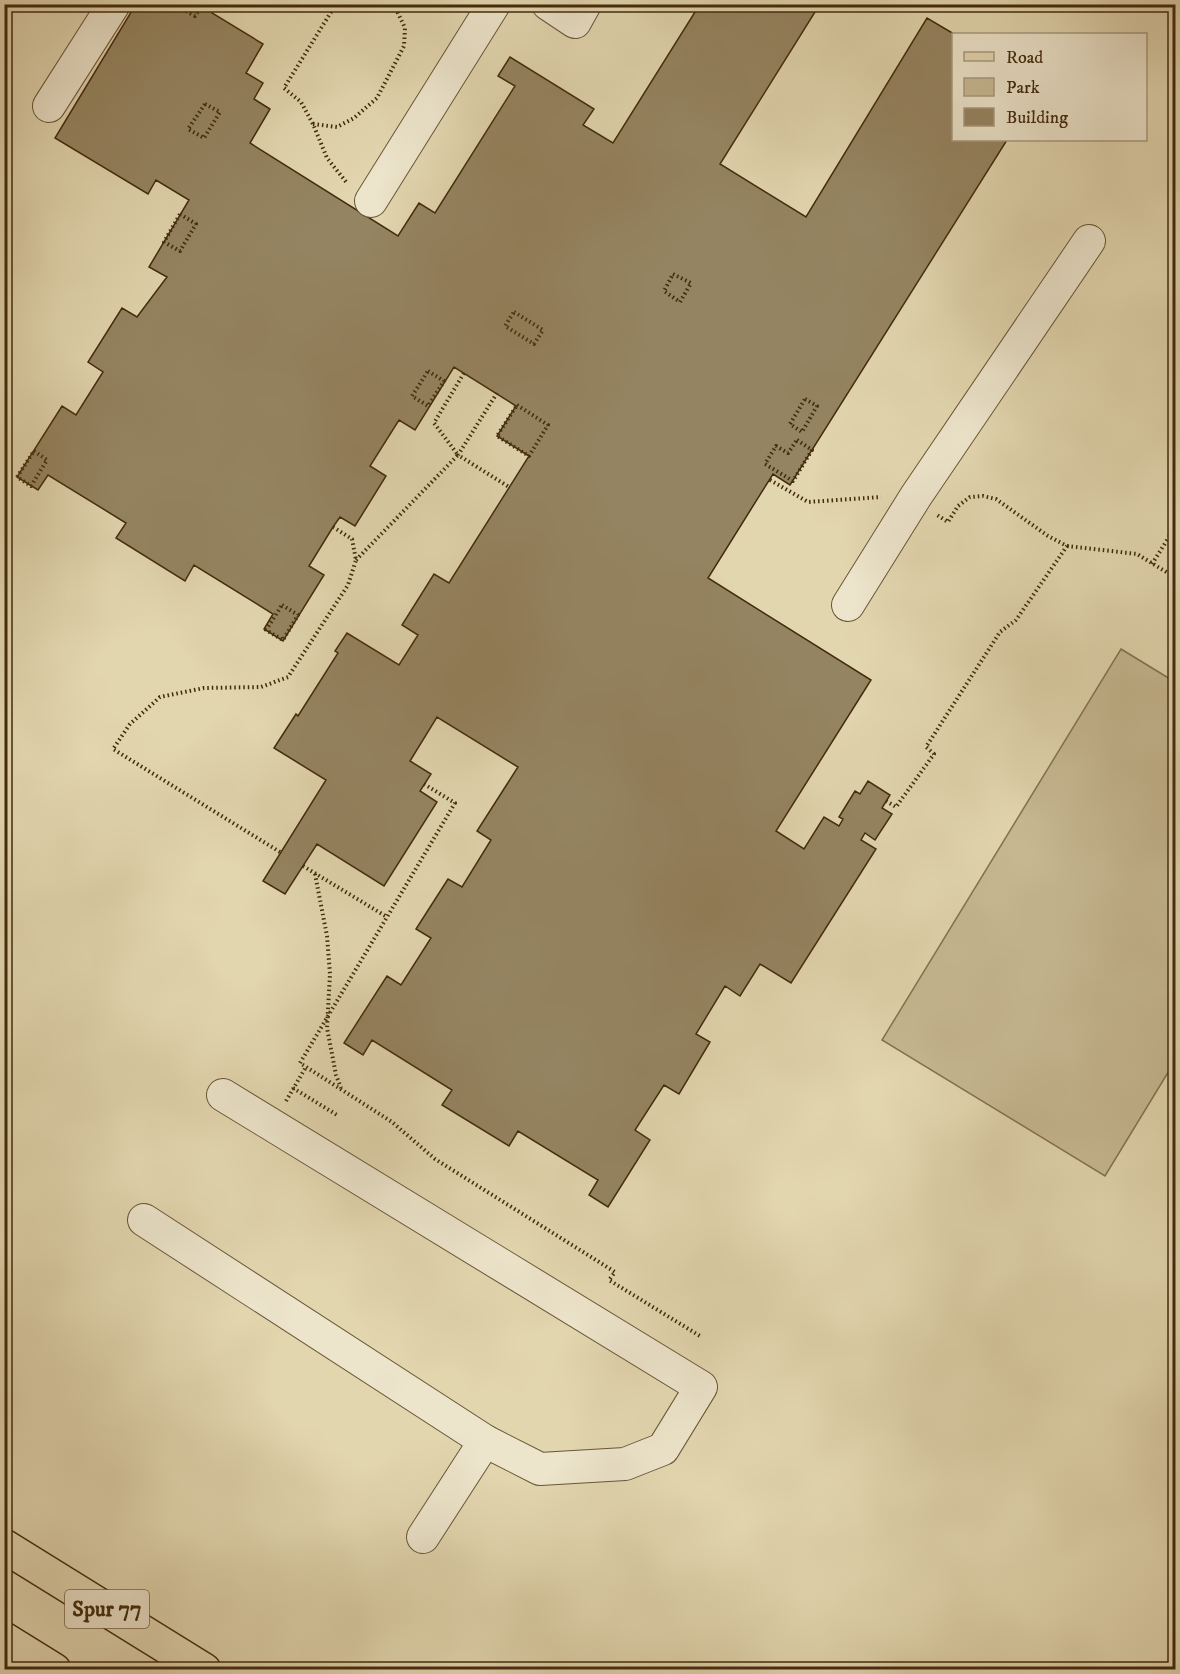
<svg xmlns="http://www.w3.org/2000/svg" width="1180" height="1674" viewBox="0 0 1180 1674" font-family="'IM FELL DW Pica',serif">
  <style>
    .green { fill: #c7b993; stroke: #847250; stroke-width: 1.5 }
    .building { fill: #958461; stroke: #422b0d; stroke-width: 1.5 }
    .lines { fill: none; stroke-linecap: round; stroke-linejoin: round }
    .minor-casing { stroke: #6a5636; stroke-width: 34 }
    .major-casing { stroke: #422b0d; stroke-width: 36 }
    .path { stroke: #422b0d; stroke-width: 4; stroke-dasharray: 1.5 3; stroke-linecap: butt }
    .minor { stroke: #ece4cb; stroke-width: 32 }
    .major { stroke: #e2d6af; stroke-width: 33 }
    .labels { text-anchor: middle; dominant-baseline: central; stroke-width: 5; stroke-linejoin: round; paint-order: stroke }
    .shield { fill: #ece4cb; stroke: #756246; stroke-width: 1.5 }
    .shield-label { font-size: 22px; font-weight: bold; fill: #422b0d }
  </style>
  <rect width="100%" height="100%" fill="#e2d6af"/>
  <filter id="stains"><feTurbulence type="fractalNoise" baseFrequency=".00333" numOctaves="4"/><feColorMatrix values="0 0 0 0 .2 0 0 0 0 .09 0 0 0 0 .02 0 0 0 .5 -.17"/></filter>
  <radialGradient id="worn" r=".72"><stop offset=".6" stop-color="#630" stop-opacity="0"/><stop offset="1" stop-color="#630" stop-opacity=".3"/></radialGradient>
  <!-- green -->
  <path class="green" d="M1121,649L1175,682V1061L1105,1176L882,1040Z"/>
  <!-- building -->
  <path class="building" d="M136,4H216L212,13L263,44L246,73L263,83L254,99L270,109L250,143L398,236L419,203L435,213L515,86L498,76L510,57L594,109L583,125L613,143L700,4H820L720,164L806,217L927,18L954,34V140H1007L790,485L773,474L708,578L871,680L776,831L804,849L824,817L839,826L843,819L839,817L855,791L860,794L868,781L890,795L882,808L892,814L875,840L865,833L861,840L876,849L791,983L760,964L740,996L725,986L696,1034L710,1042L679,1094L664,1085L635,1130L650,1140L608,1207L589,1195L598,1180L518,1131L509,1146L442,1105L452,1090L372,1040L363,1055L344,1043L387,976L401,985L431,938L416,929L448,879L462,887L491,840L477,831L518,767L437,717L410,761L431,774L420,791L437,802L384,886L317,844L285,894L263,881L326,780L274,748L296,714L298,716L338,653L335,651L347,633L399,665L418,635L402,625L434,574L449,583L529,456L497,436L516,406L454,367L415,430L399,420L370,466L386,476L355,526L340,517L333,527L309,566L324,575L283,641L264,629L273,614L194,565L185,581L116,538L126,523L48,475L38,490L17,477L62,406L76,415L103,372L88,362L122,308L137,317L167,277L149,267L189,200L156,180L148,194L55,138Z"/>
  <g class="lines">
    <defs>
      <g id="minor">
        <path d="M548,4L575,22L585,4"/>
        <path d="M49,106L114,4"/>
        <path d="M371,201L494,4"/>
        <path d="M848,605L916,496L1089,241"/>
        <path d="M144,1220L485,1441L540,1469L625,1464L663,1449L701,1387L223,1095"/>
        <path d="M423,1537L485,1441"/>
      </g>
      <g id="major">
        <path d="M4,1546L204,1670"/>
        <path d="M4,1639L54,1670"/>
      </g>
    </defs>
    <!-- minor casing -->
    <use href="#minor" class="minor-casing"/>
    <!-- major casing -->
    <use href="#major" class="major-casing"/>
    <!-- path -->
    <g class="path">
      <path d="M187,4L184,10L195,16L202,4"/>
      <path d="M336,4L284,88L301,102L313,124L327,158L347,183"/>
      <path d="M205,104L220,112L204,138L188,129Z"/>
      <path d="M313,124L337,127L354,118L377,98L404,46L405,28L397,11L387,4"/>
      <path d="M180,214L196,224L180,251L164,242Z"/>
      <path d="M673,274L691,283L680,302L664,291Z"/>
      <path d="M514,312L543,330L534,344L505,326Z"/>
      <path d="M428,371L444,381L428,406L412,396Z"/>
      <path d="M497,393L458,455L509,487"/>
      <path d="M805,399L817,406L802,432L790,424Z"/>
      <path d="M517,405L548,425L529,456L497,436Z"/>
      <path d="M797,440L812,450L793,481L765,464L776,446L788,453Z"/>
      <path d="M34,451L47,460L31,486L17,477Z"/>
      <path d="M770,480L808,502L881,497"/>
      <path d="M1067,546L1137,554L1176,578"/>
      <path d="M356,560L458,455L434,423L464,373"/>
      <path d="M1152,564L1176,526"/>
      <path d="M282,605L298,615L283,640L266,630Z"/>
      <path d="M424,784L455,803L300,1063L392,1122L435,1159L615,1272L609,1280L700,1336"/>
      <path d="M886,801L896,807L934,754L926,747L1000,632L1016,620L1067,546L1048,536L996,499L983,496L970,497L958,506L948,522L937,515"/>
      <path d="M280,852L113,749L130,724L160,697L204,688L261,687L288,677L348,585L356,560L352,539L333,527"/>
      <path d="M303,866L387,917"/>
      <path d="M315,874L327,936L330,974L327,1028L336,1075L341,1088"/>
      <path d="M293,1088L337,1115"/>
      <path d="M286,1101L306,1067"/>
    </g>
    <!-- minor -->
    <use href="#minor" class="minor"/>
    <!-- major -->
    <use href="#major" class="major"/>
  </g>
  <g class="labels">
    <!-- shield labels -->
    <rect class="shield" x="65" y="1590" width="84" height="38" rx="4.5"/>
    <g class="shield-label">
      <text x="107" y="1609">Spur 77</text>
    </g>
  </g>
  <!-- margin -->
  <rect width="1180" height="1674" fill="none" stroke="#e2d6af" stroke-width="24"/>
  <rect x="6" y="6" width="1168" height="1662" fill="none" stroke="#422b0d" stroke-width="3"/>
  <rect x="12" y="12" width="1156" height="1650" fill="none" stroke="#422b0d" stroke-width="1.5"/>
  <!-- legend -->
  <rect x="952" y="33" width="195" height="108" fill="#ece4cb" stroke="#a89a7f" stroke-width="1.5"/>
  <rect x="964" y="52" width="30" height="9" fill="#e2d6af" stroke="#a89a7f" stroke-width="1.5"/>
  <text x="1006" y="63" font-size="18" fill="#422b0d">Road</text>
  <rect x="964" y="78" width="30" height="18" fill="#c7b993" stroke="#a89a7f" stroke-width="1.5"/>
  <text x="1006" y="93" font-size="18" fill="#422b0d">Park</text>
  <rect x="964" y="108" width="30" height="18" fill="#958461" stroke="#a89a7f" stroke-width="1.5"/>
  <text x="1006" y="123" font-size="18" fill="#422b0d">Building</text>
  <rect width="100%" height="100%" filter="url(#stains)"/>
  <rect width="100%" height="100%" fill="url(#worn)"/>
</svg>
